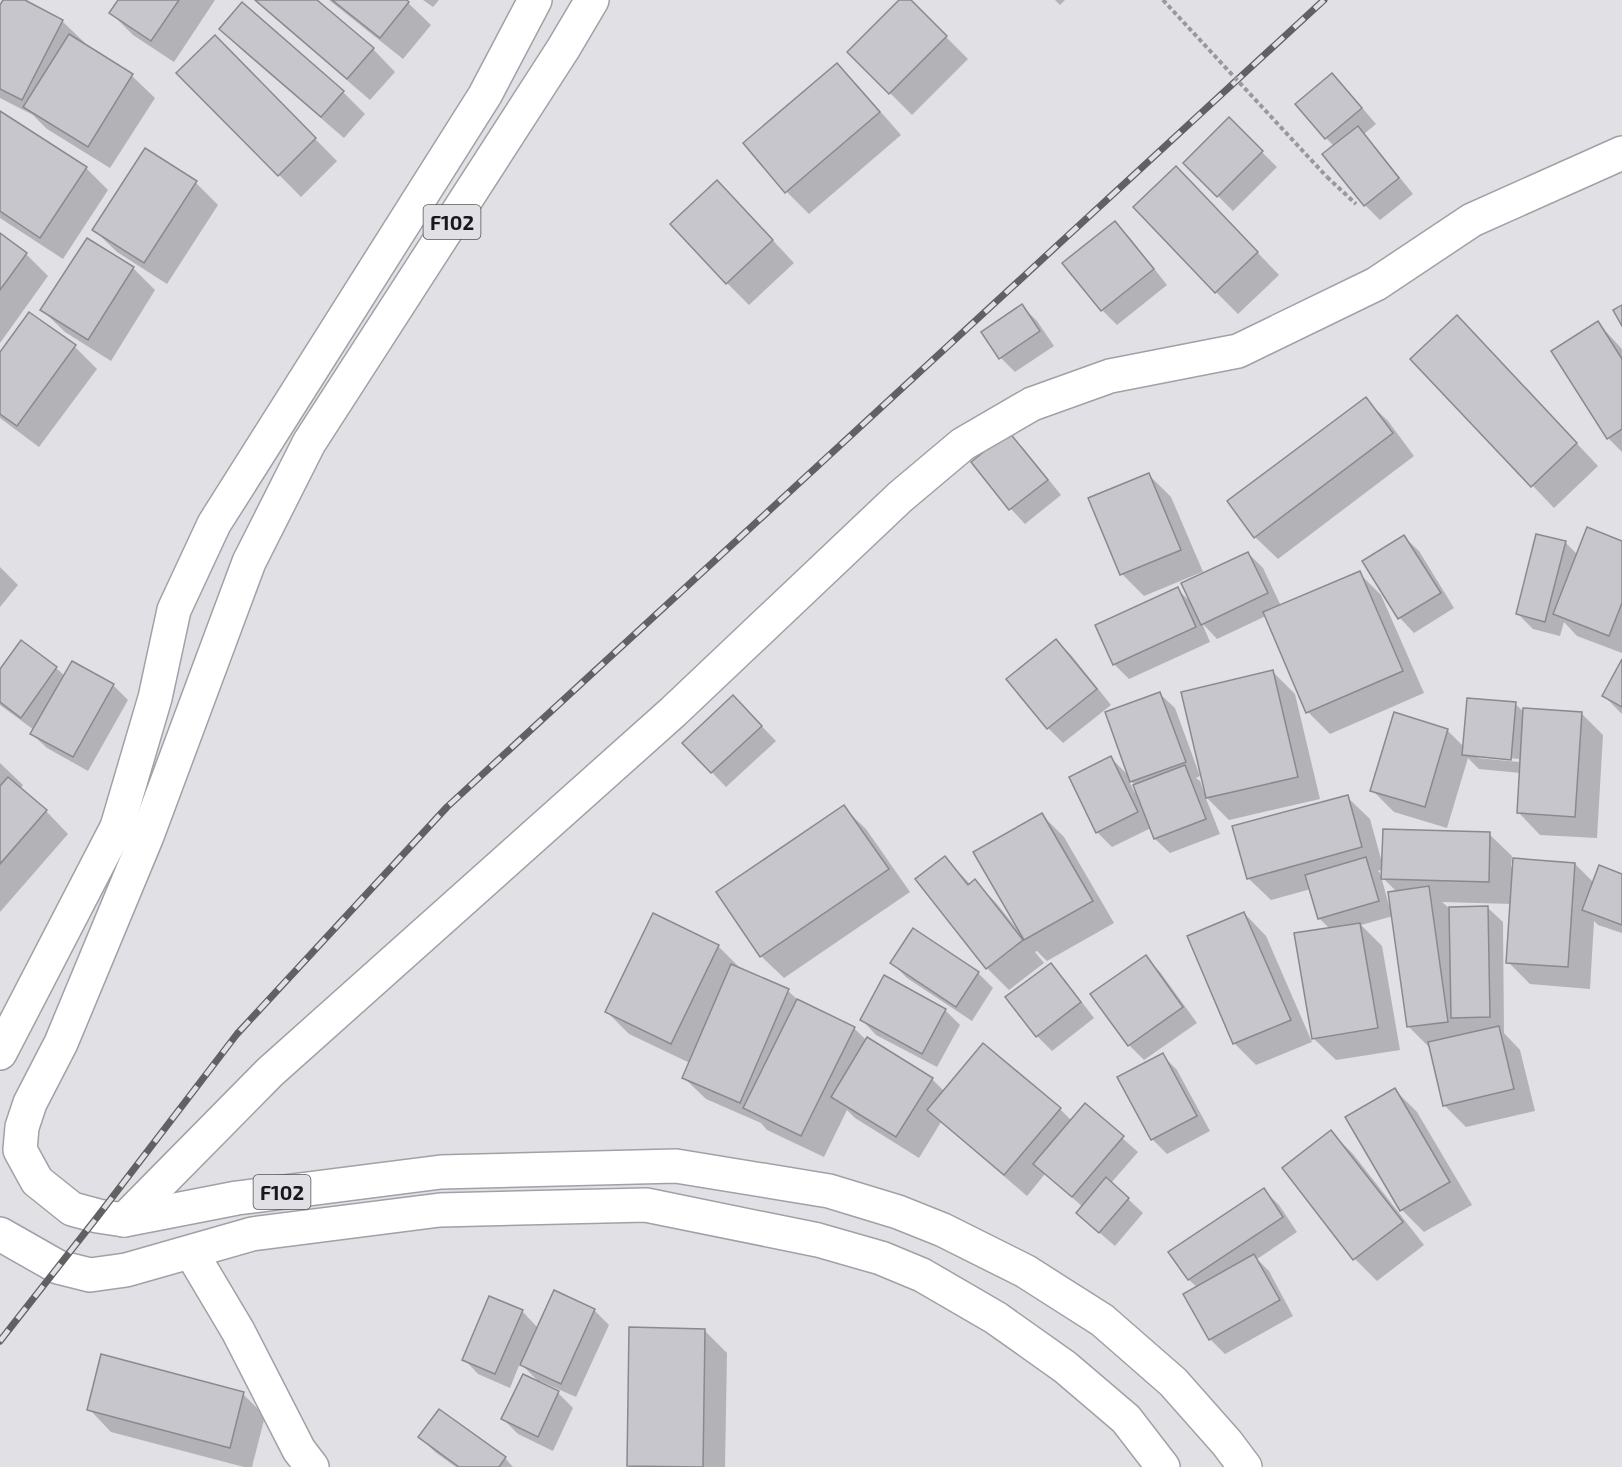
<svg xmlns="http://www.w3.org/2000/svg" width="1622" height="1467" viewBox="0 0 1622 1467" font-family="'Exo 2',sans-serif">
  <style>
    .shadow { fill: #0003; fill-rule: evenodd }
    .building { fill: #c7c6cc; stroke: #89898e; stroke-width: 1.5 }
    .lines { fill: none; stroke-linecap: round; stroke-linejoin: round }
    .minor-casing { stroke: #a1a0a6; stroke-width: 36 }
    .major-casing { stroke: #a1a0a6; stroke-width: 36 }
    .path { stroke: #99999d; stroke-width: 4; stroke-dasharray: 4.5 3; stroke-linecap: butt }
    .minor { stroke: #fff; stroke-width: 33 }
    .major { stroke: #fff; stroke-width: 33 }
    .rail-casing { stroke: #616164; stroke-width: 7 }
    .rail { stroke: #e0e0e5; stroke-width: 4.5; stroke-dasharray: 14; stroke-linecap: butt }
    .path-bridge { stroke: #99999d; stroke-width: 4; stroke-dasharray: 4.5 3; stroke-linecap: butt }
    .labels { text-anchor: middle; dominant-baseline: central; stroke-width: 6; stroke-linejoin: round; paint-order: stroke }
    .shield { fill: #e0e0e5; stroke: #545457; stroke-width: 1.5 }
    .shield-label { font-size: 20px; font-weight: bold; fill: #18181a }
  </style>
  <rect width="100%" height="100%" fill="#e0e0e5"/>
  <!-- shadow -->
  <g class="shadow">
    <path d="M5,0H21L62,21L85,43L84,45L132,76L155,98L110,168L47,129L33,115L0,98V9Z"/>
    <path d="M120,0H215L174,62L133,35L111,13Z"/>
    <path d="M257,0H315L373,49L395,72L370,100L276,19Z"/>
    <path d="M329,0H405L431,25L403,59Z"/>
    <path d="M423,0H439L433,7Z"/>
    <path d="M901,0H909L968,59L912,115L849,52Z"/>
    <path d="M1055,0H1065L1060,5Z"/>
    <path d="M221,29L343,92L365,114L344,138L243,51Z"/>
    <path d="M215,38L337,161L301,197L178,73Z"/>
    <path d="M837,65L859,87L901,135L809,214L787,192L745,144Z"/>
    <path d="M1332,75L1347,90L1376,124L1364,134L1372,143L1413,194L1380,220L1365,205L1334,146L1326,138Z"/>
    <path d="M0,113L86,168L108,190L63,259L0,218Z"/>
    <path d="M1229,120L1277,167L1233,211L1185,163Z"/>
    <path d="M146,150L196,183L218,205L167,284L117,252L94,230Z"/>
    <path d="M1198,190L1279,275L1238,314L1216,292Z"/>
    <path d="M739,204L794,263L749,305L727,283Z"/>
    <path d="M1115,223L1130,238L1167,285L1117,325L1102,310L1064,263Z"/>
    <path d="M0,235L26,254L48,276L0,343Z"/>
    <path d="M133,268L155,290L111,361L65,332L42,310Z"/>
    <path d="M1022,306L1037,321L1054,346L1015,372L1001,358Z"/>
    <path d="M1598,323L1622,349V452L1608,438Z"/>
    <path d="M1479,339L1598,466L1554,508L1532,485Z"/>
    <path d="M75,347L97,369L39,447L0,418V354Z"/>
    <path d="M1365,399L1388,421L1414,456L1278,559L1255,537Z"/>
    <path d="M1009,434L1024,449L1061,495L1025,524L1011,509L973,462Z"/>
    <path d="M1149,475L1171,497L1204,574L1248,553L1263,568L1281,606L1359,573L1381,595L1424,693L1330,734L1308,712L1266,616L1217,639L1202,623L1210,642L1129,679L1114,664L1177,589L1193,604L1203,575L1202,572L1144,596L1122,574Z"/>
    <path d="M1404,537L1419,551L1454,608L1414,633L1400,618L1364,562Z"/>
    <path d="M1565,542L1578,555L1622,543V653L1577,636L1564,622L1560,636L1533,629L1518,614Z"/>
    <path d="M0,567L18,585L0,607Z"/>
    <path d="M1056,641L1071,655L1111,705L1063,743L1048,728L1008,679Z"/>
    <path d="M1622,662V714L1604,696Z"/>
    <path d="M56,668L65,676L113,685L128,700L88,771L47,748L32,734L34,730L0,705V672Z"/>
    <path d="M1273,672L1295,694L1320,799L1229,820L1205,796L1220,834L1170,853L1155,839L1151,828L1112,847L1097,832L1111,758L1130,777L1160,694L1175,708L1200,776L1196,778L1200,781L1204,792L1206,791ZM1128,779L1134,784L1138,792L1135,793Z"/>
    <path d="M1515,704L1524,712L1581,713L1603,735L1597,838L1540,835L1518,812L1520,773L1479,769L1468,758L1447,828L1394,812L1372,790L1447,730L1465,748ZM1478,755L1519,759V762L1478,758Z"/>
    <path d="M748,712L776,741L726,787L684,743Z"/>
    <path d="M0,763L23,785L20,790L46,811L68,834L0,912Z"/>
    <path d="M1347,797L1370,819L1383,866L1489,834L1512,856L1511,867L1575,864L1594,883L1622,875V933L1598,925L1594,921L1590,989L1530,984L1508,962L1512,904L1442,902L1449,908H1488L1503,922L1504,1033L1520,1050L1535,1111L1466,1127L1444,1105L1431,1049L1409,1027L1393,916L1361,925L1382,946L1400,1050L1336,1060L1313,1038L1330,929L1319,918L1311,889L1271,900L1248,878ZM1383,869V878L1397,892L1391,904L1389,905L1380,873L1378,871Z"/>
    <path d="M843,807L866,829L910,892L784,978L761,956Z"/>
    <path d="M1041,814L1064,837L1114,923L1047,961L1037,951L1035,952L1044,963L1009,990L987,968L945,858L971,885L975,881L997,904L1017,929L1018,928Z"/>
    <path d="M1244,913L1266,936L1312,1042L1256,1065L1234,1043Z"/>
    <path d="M914,930L978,973L993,988L972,1021L907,978L892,963Z"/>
    <path d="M718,946L740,968L788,991L799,1001L854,1028L867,1041L932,1079L944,1091L1060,1109L1072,1121L1085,1105L1138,1152L1111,1183L1143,1213L1115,1246L1093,1227L1083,1207L1045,1174L1027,1196L941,1122L919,1158L855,1118L847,1110L824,1157L767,1130L761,1123L706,1099L683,1077L690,1063L629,1034L607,1012Z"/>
    <path d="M1146,957L1160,972L1197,1023L1144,1060L1129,1045L1093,994Z"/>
    <path d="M1050,965L1065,980L1094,1018L1052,1051L1037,1036Z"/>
    <path d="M945,1010L960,1025L937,1067L876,1035L862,1020Z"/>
    <path d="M1162,1055L1177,1070L1210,1131L1167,1154L1152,1139L1120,1078Z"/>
    <path d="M1395,1090L1417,1112L1472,1205L1424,1232L1402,1210L1347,1118Z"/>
    <path d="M1331,1132L1353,1154L1424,1245L1377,1281L1355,1259Z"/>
    <path d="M1264,1190L1279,1205L1297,1232L1257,1259L1269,1271L1293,1316L1225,1354L1210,1339L1197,1287L1189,1280L1171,1252Z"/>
    <path d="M594,1310L609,1325L576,1397L540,1381L539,1382L520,1363L510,1388L478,1374L464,1359L522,1311L538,1328Z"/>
    <path d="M705,1331L727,1353L725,1467H630L628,1465Z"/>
    <path d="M523,1376L558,1393L573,1408L553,1451L518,1434L503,1419Z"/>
    <path d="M243,1394L265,1416L252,1467H244L111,1432L89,1409Z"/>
    <path d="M420,1437L505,1458L513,1467H456L435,1452Z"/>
  </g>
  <!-- building -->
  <g class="building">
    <path d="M3,0H25L63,20L22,100L0,89V5Z"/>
    <path d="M118,0H179L151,41L109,13Z"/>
    <path d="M255,0H317L374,48L347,79Z"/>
    <path d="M332,0H407L409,2L380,38Z"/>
    <path d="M899,0H911L947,36L889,94L847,52Z"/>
    <path d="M242,2L344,91L321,117L219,29Z"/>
    <path d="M69,34L133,74L88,147L23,107Z"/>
    <path d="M215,35L316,138L278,176L176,73Z"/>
    <path d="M837,63L880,112L785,193L743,143Z"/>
    <path d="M1332,73L1362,108L1325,139L1295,104Z"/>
    <path d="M0,111L87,167L40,238L0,211Z"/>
    <path d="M1229,117L1263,151L1217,197L1183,163Z"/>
    <path d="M1358,126L1399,178L1364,206L1322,154Z"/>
    <path d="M145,148L197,181L144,263L92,230Z"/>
    <path d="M1176,166L1258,252L1215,293L1133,207Z"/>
    <path d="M717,180L773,240L726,284L670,224Z"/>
    <path d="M1115,221L1154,269L1101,311L1062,263Z"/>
    <path d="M0,233L27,253L0,290Z"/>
    <path d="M87,238L134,267L88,340L40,310Z"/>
    <path d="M1022,304L1040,331L999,359L981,332Z"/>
    <path d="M1622,305V326L1613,310Z"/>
    <path d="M29,312L76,345L17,426L0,414V352Z"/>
    <path d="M1457,315L1577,443L1531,487L1410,359Z"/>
    <path d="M1598,321L1622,359V429L1607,439L1551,351Z"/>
    <path d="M1366,397L1393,433L1254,538L1227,501Z"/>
    <path d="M1009,432L1048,480L1009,510L971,462Z"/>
    <path d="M1149,473L1181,550L1120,575L1088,498Z"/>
    <path d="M1587,527L1622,541V603L1609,636L1553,614Z"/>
    <path d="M1536,534L1566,541L1545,622L1516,614Z"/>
    <path d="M1404,535L1441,593L1398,619L1362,561Z"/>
    <path d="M1248,552L1268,593L1201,625L1181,583Z"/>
    <path d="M1360,571L1403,671L1306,713L1263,612Z"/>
    <path d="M1178,587L1196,627L1113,665L1095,625Z"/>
    <path d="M1056,639L1097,689L1047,729L1006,679Z"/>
    <path d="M21,640L57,667L21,718L0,702V669Z"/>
    <path d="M1622,659V707L1602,696Z"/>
    <path d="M72,661L114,684L73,757L30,734Z"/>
    <path d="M1273,670L1298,777L1206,798L1181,692Z"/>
    <path d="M1160,692L1186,762L1130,782L1105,712Z"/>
    <path d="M733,695L762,726L711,773L682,743Z"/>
    <path d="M1467,698L1516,702L1511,760L1462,755Z"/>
    <path d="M1523,708L1582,712L1575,817L1517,813Z"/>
    <path d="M1394,712L1448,729L1425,807L1370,791Z"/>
    <path d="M1111,756L1138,812L1096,833L1069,777Z"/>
    <path d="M1185,765L1206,819L1154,839L1133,785Z"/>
    <path d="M8,777L47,810L0,864V786Z"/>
    <path d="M1348,795L1362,847L1247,879L1232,826Z"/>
    <path d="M844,805L889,869L760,957L716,892Z"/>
    <path d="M1042,813L1093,901L1024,940L973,852Z"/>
    <path d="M1383,829L1490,832L1489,882L1381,879Z"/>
    <path d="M945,856L968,885L975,879L1023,940L986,969L915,879Z"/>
    <path d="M1366,857L1379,901L1318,919L1305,875Z"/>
    <path d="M1513,858L1575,863L1568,967L1506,963Z"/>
    <path d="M1599,865L1622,874V925L1582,910Z"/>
    <path d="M1429,886L1448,1022L1407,1027L1388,892Z"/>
    <path d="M1488,906L1490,1017L1451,1018L1449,907Z"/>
    <path d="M1244,912L1291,1020L1233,1044L1187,936Z"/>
    <path d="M653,913L719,945L671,1044L605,1012Z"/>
    <path d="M1360,923L1378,1028L1312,1039L1294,933Z"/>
    <path d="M913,928L979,972L956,1007L890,963Z"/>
    <path d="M1146,955L1183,1007L1128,1046L1090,994Z"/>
    <path d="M1051,963L1081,1002L1036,1037L1005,997Z"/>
    <path d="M731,964L789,989L740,1103L682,1078Z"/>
    <path d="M884,975L946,1009L922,1054L860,1020Z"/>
    <path d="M797,999L855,1027L801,1136L743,1108Z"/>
    <path d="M1499,1026L1514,1089L1443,1106L1428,1042Z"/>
    <path d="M867,1037L933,1078L896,1137L831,1097Z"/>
    <path d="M983,1043L1061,1108L1004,1175L927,1110Z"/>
    <path d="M1163,1053L1197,1116L1151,1140L1117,1077Z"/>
    <path d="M1395,1088L1450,1182L1400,1211L1345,1117Z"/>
    <path d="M1085,1103L1124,1136L1072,1197L1033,1164Z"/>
    <path d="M1331,1130L1403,1222L1353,1260L1282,1168Z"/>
    <path d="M1106,1177L1129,1198L1099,1233L1076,1213Z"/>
    <path d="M1264,1188L1283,1217L1188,1280L1168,1252Z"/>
    <path d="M1254,1254L1280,1300L1209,1340L1183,1294Z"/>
    <path d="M554,1290L595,1309L561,1384L520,1365Z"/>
    <path d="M489,1296L523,1310L495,1374L462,1360Z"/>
    <path d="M629,1327L705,1329L703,1467L627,1466Z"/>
    <path d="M101,1354L244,1392L230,1448L87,1410Z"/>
    <path d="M523,1374L559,1391L538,1437L501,1419Z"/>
    <path d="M439,1409L506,1457L499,1467H459L418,1437Z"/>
  </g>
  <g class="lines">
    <defs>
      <g id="minor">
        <path d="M124,1220L270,1072L673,712L900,497L963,444L1032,404L1110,376L1238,351L1376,284L1472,220L1622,153"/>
        <path d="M191,1252L238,1331L299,1450L312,1467"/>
      </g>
      <g id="major">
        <path d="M592,0L563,49L309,443L249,562L147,836L61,1043L30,1103L22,1127L20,1150L37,1181L72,1209L98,1216L124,1220L237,1198L441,1172L676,1166L829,1191L898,1212L943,1230L1025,1271L1102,1320L1173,1382L1227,1443L1245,1467"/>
        <path d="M0,1053L117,827L155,698L174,610L214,524L485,95L535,0"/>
        <path d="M0,1234L58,1267L90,1275L126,1270L252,1234L440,1210L646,1205L818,1240L881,1258L922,1275L996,1318L1065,1367L1126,1419L1163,1467"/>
      </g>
    </defs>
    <!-- minor casing -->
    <use href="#minor" class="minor-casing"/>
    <!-- major casing -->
    <use href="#major" class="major-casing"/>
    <!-- path -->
    <path class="path" d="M1327,177L1356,204"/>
    <!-- minor -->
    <use href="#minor" class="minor"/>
    <!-- major -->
    <use href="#major" class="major"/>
    <defs>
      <path id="rail" d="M0,1341L98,1216L237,1034L447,807L1324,0"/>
    </defs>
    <!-- rail casing -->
    <use href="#rail" class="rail-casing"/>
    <!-- rail -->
    <use href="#rail" class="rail"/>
    <!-- path-bridge -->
    <path class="path-bridge" d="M1163,0L1327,177"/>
  </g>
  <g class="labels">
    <!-- shield labels -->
    <g class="shield">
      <rect x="423.5" y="205" width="57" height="34" rx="4.5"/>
      <rect x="253.5" y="1175" width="57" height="34" rx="4.5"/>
    </g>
    <g class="shield-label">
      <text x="452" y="222">F102</text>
      <text x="282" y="1192">F102</text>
    </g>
  </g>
</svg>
